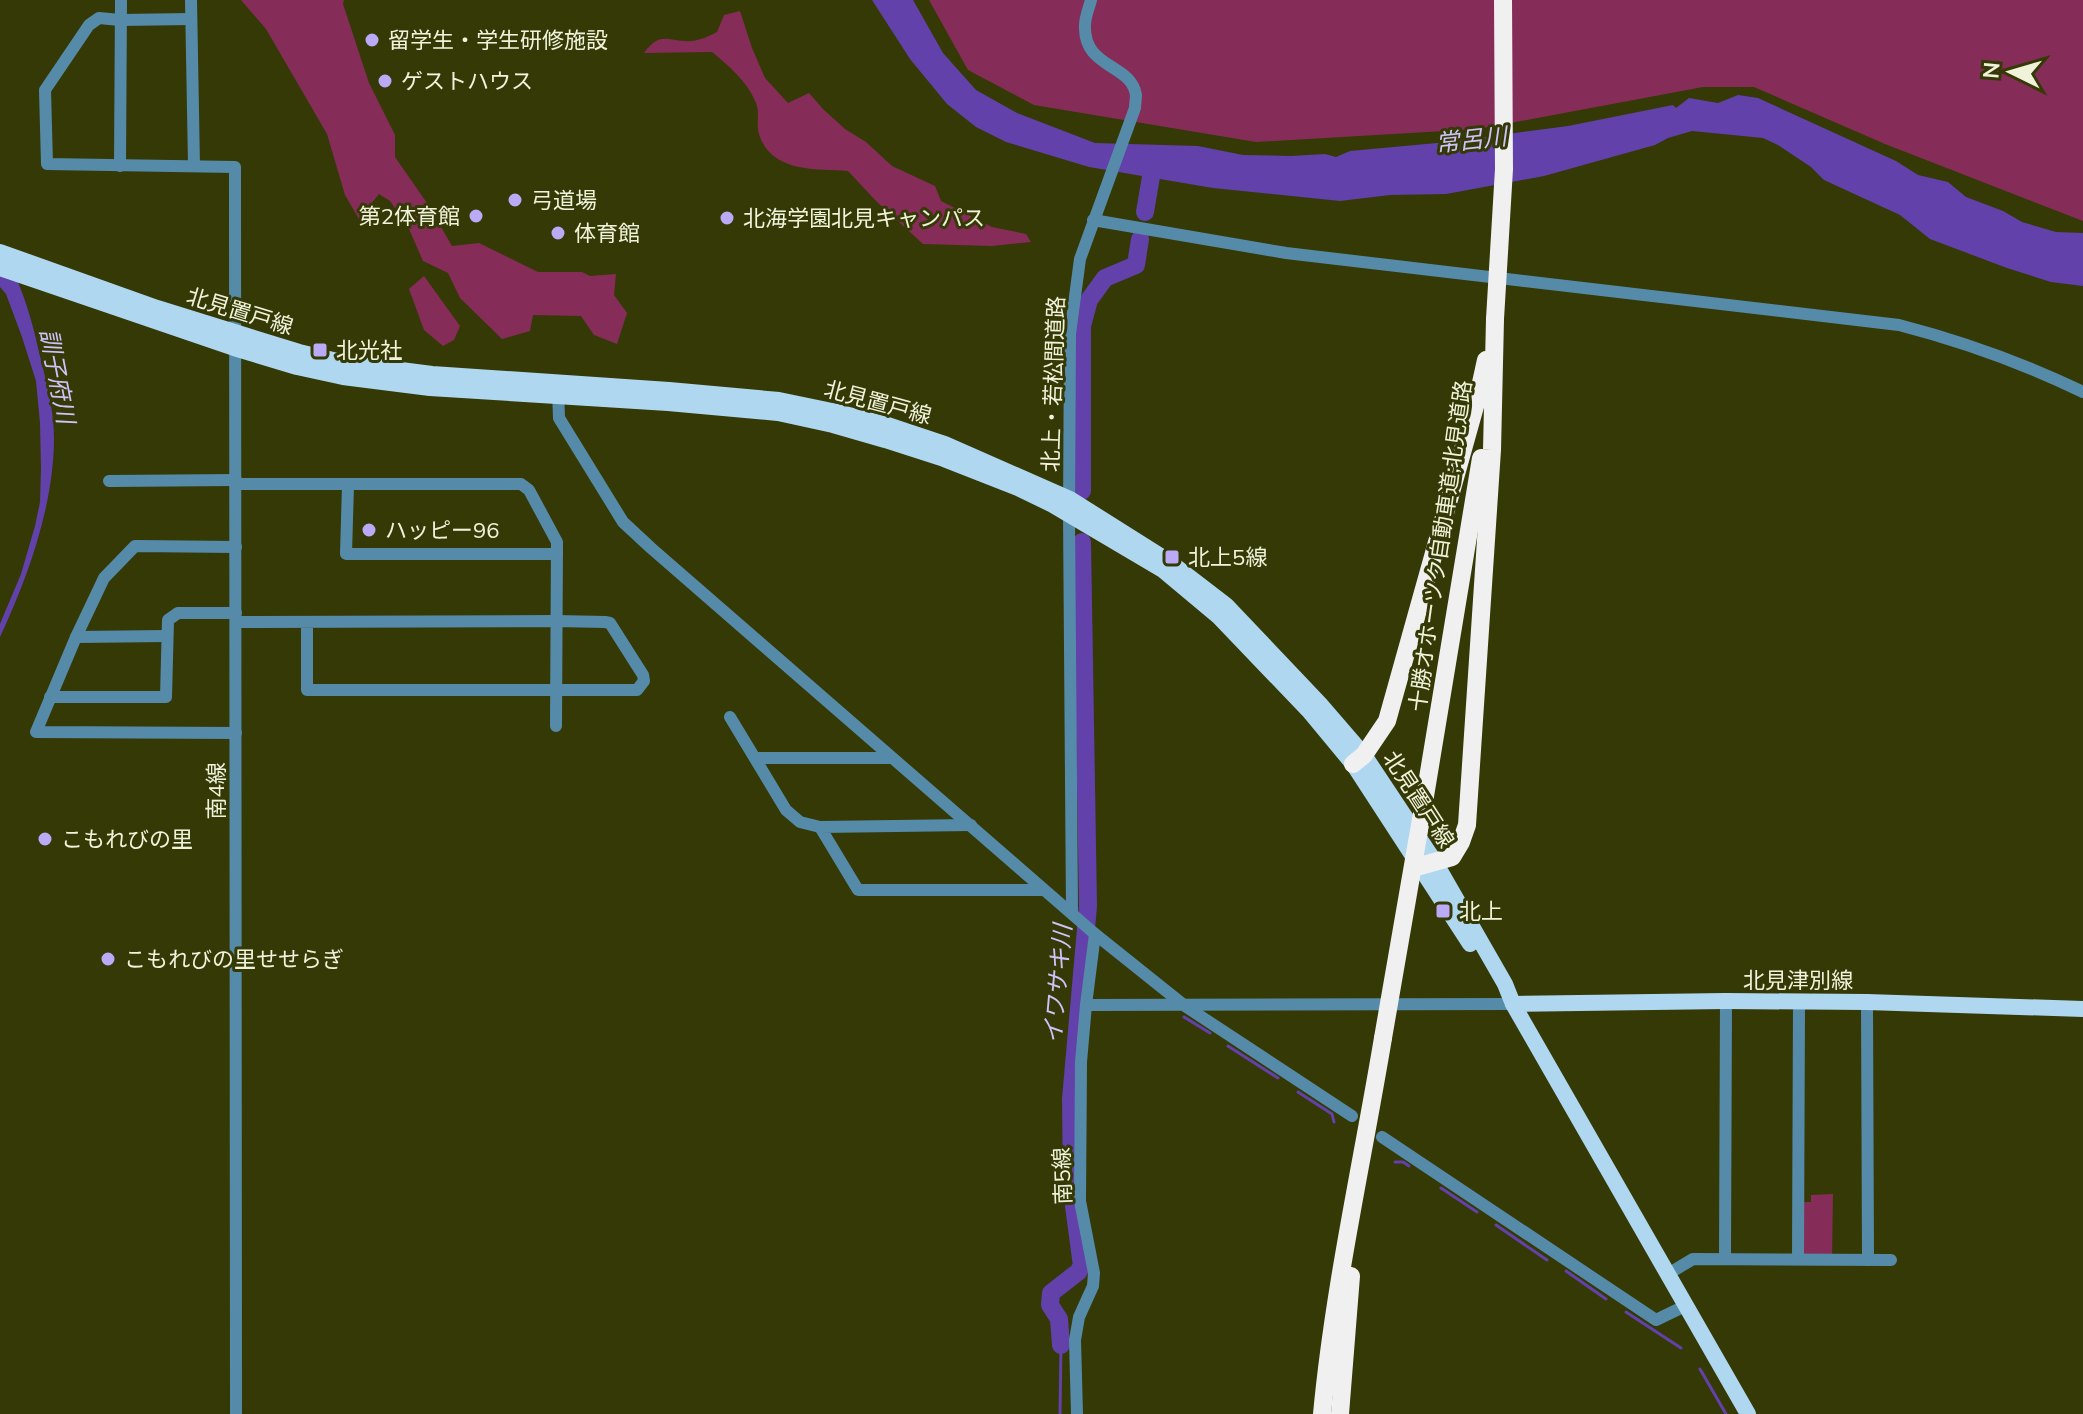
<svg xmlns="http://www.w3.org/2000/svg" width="2083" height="1414" viewBox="0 0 2083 1414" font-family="Mulish,'Noto Sans JP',sans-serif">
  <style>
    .green { fill: #852d58 }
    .water { fill: #6241aa }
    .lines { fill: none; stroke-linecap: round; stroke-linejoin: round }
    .stream { stroke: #6241aa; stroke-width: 3 }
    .river { stroke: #6241aa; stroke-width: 18 }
    .minor { stroke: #558ba9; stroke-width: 12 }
    .major { stroke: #afd8f0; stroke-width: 16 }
    .highway { stroke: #f0f0f0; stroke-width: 18 }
    .highway-bridge { stroke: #f0f0f0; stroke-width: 18 }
    .poi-dot { fill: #bbaaf6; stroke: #353906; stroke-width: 3 }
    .labels { text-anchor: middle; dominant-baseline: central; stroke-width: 6; stroke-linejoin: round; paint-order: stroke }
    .poi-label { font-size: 22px; fill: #f0f3da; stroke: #353906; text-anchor: start }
    .street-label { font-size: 22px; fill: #f0f3da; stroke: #353906 }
    .water-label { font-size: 24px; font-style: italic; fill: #cec3fa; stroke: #353906 }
  </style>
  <rect width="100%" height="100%" fill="#353906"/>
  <!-- green -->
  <g class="green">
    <path d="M241,0H344L343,4L369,83L395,135V157L427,203L452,246L479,243L538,272H582L590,276L616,274L614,295L627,313L617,344L594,335L581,316L533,315L530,331L502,339L460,298L448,273L423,261L409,229L390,201L379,194L359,219L345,195L327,134L266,29Z"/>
    <path d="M929,0H2083V221L1885,144L1754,87H1703L1478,129L1256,142L1034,105L968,70Z"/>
    <path d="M740,11L752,48L765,78L788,103L809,93L823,109L845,129L866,142L892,166L935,186L941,201L992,227L1026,234L1031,242L992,246L923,244L877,202L848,171C815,169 771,173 759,134C756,124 760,112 756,103C747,81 730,67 712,52L644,53C661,29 670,43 692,41C701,40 709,36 717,32L724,15Z"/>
    <path d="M424,276L460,326L454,340L443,346L424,330L409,289Z"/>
    <path d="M1833,1194L1832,1259H1798V1202H1811V1195Z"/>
  </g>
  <!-- water -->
  <g class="water">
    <path d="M872,0H913L943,53L976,90L1017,113L1095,143L1198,146L1243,155L1291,156L1325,154L1336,157L1350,151L1448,142L1568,126L1673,105L1676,108L1689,98L1718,103L1738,95L1758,98L1896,161L1918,175L1948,182L1966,197L2003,211L2022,222L2056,232L2083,233V286L2051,282L2007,268L1930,239L1900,215L1824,180L1811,167L1778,145L1763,138L1692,131L1668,138L1655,145L1544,176L1446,194L1390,195L1340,201L1213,188L1089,167L1006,142L976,127L947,104L910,59Z"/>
    <path d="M0,260C4,264 9,268 13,273C22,286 35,331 38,348C45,377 54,408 54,438C54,505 28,577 0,637V624L21,574L35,526L40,502L41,468L40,423L36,381L22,337L6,294L0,287Z"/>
  </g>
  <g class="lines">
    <!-- stream -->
    <g class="stream">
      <path d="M1184,1017L1210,1033"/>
      <path d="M1228,1046L1278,1078"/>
      <path d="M1298,1092L1332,1114L1334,1122"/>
      <path d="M1395,1162H1403L1409,1166"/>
      <path d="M1441,1188L1477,1212"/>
      <path d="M1496,1225L1547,1260"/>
      <path d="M1566,1271L1606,1299"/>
      <path d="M1626,1312L1681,1348"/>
      <path d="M1700,1369L1726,1414"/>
      <path d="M1060,1414L1061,1345"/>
    </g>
    <!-- river -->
    <g class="river">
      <path d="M1145,212L1154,159"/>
      <path d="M1082,491V326L1089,300L1105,278L1136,265L1140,239"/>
      <path d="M1061,1345L1059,1319L1050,1305L1051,1293L1078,1272L1082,1266L1072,1191L1071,1099L1088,906L1082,542"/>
    </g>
    <!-- minor -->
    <g class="minor">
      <path d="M191,0L194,165"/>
      <path d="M191,19L120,20L99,18L89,25L45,90L47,164L235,167L236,1414"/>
      <path d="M120,166L121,0"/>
      <path d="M1093,220L1286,253L1899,325C1961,341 2025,364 2083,392"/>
      <path d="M558,390L559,418L623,522L651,548L1095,934L1185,1006L1352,1116"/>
      <path d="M109,481L236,480"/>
      <path d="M236,484H521L529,490L557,542L556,726"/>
      <path d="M348,485L346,554H557"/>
      <path d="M236,622L557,621L605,622L610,623L643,675L644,681L637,690H307V622"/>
      <path d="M76,637L167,636"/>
      <path d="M50,697H166L168,620L178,613H236"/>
      <path d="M730,717L786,810L800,822L820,827"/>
      <path d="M236,733L36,732L76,637L104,578L135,546L236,547"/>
      <path d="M756,758H892"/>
      <path d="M971,825L820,827L858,890H1044"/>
      <path d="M1072,912L1069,514L1070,334L1080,259L1135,108C1135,104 1136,99 1136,95C1131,63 1083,69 1085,25C1085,17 1089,8 1091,0"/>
      <path d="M1867,1002L1868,1260"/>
      <path d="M1086,1005L1513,1004"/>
      <path d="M1382,1137L1656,1320L1685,1306"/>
      <path d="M1725,1259L1726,1001"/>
      <path d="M1798,1259L1799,1002"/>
      <path d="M1668,1274L1693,1259L1891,1260"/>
      <path d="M1077,1414L1075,1340L1079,1317L1093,1286L1094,1273L1080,1201L1081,1062L1086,1005L1095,934"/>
    </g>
    <!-- major -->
    <g class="major">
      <path d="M0,252L157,308L299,352L346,363L432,374L669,390L779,400L837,412L888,425L945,444L1070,499L1170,562L1226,605L1320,704L1364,755L1435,862L1505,984L1513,1004L1748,1414"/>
      <path d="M0,268L234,348L297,367L343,377L430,388L668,403L778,413L833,425L885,440L944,459L1018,488L1053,505L1163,570L1218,616L1309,711L1353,764L1470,944"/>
      <path d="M1513,1004L1726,1001L1867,1002L2083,1009"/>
    </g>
    <!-- highway -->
    <g class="highway">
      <path d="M1353,764L1364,755L1387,721L1479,392L1486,360"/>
      <path d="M1425,796L1481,458"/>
      <path d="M1420,866L1452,857L1461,842L1467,825L1492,450L1495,319"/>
      <path d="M1322,1414C1334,1287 1362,1164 1383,1038"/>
      <path d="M1340,1414L1351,1276"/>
    </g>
    <!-- highway-bridge -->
    <g class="highway-bridge">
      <path d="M1495,319L1504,169L1503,0"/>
      <path d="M1383,1038L1425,796"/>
    </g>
  </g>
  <!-- markers -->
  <g class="poi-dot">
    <circle cx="372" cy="40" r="8"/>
    <circle cx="385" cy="81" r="8"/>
    <circle cx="515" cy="200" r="8"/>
    <circle cx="476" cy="216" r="8"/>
    <circle cx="727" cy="218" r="8"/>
    <circle cx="558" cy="233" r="8"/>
    <rect x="312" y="342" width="16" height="16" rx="4"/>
    <circle cx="369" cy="530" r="8"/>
    <rect x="1164" y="549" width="16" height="16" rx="4"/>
    <circle cx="45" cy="839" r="8"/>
    <rect x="1435" y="903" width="16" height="16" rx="4"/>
    <circle cx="108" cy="959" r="8"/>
  </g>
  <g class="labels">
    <!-- poi labels -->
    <g class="poi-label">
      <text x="388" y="40">留学生・学生研修施設</text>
      <text x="401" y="81">ゲストハウス</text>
      <text x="531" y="200">弓道場</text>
      <text x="460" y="216" text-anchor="end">第2体育館</text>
      <text x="743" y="218">北海学園北見キャンパス</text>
      <text x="574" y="233">体育館</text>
      <text x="336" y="350">北光社</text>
      <text x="385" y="530">ハッピー96</text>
      <text x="1188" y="557">北上5線</text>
      <text x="61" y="839">こもれびの里</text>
      <text x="1459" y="911">北上</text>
      <text x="124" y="959">こもれびの里せせらぎ</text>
    </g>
    <!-- street labels -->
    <g class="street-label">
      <text transform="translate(240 311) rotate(17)">北見置戸線</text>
      <text transform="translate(1053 384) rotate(-88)">北上・若松間道路</text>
      <text transform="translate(878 402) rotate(15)">北見置戸線</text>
      <text transform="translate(1440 546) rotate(-82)">十勝オホーツク自動車道;北見道路</text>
      <text transform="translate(216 791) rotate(-90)">南4線</text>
      <text transform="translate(1419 799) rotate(57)">北見置戸線</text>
      <text x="1798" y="980">北見津別線</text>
      <text transform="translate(1062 1176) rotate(-92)">南5線</text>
    </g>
    <!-- water labels -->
    <g class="water-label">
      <text transform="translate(1471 139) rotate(-6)">常呂川</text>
      <text transform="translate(58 376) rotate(79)">訓子府川</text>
      <text transform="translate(1057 984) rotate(-85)">イワサキ川</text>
    </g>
  </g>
  <!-- north arrow -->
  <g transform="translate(2011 72) rotate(275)" stroke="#353906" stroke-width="6" paint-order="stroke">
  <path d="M0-6L14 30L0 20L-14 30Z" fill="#f0f3da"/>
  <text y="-12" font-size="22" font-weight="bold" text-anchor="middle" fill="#f0f3da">N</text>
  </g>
</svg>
